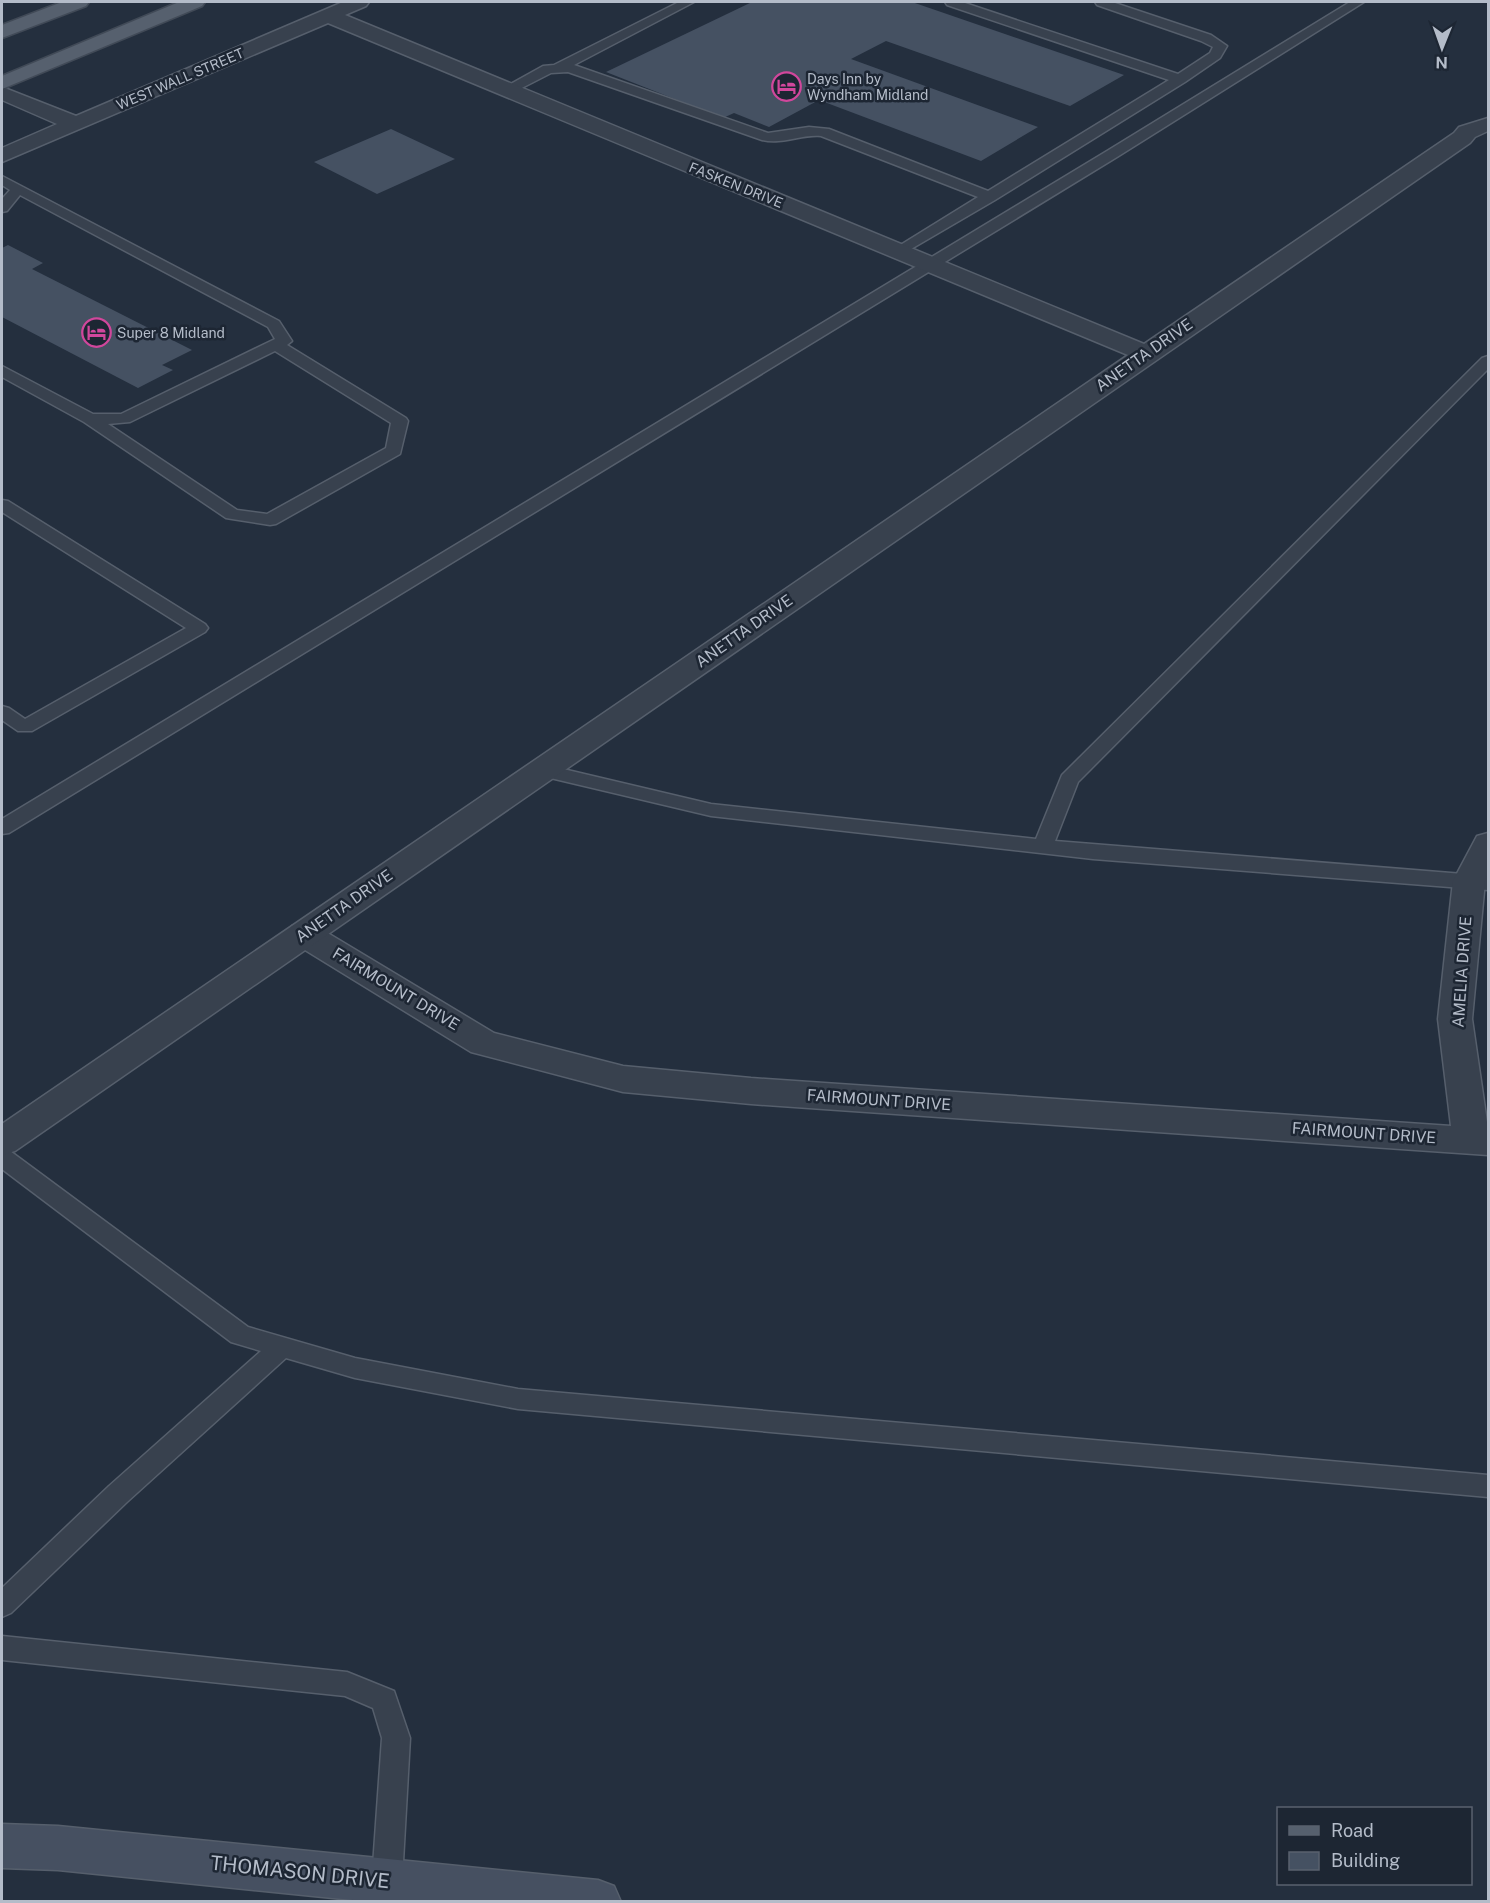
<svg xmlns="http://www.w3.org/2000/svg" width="1490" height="1903" viewBox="0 0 1490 1903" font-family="'Public Sans',sans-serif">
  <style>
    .building { fill: #455162 }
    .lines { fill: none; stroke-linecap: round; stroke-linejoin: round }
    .service-casing { stroke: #565f6c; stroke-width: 3 }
    .minor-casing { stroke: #565f6c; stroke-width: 3 }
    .tertiary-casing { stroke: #565f6c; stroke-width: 3 }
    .secondary-casing { stroke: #565f6c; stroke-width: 3 }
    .primary-casing { stroke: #414a57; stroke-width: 3 }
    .service { fill: #38414e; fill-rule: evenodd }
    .minor { fill: #38414e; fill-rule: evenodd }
    .tertiary { fill: #38414e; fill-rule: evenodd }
    .secondary { fill: #465061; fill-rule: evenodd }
    .primary { fill: #56606e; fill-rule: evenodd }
    .labels { text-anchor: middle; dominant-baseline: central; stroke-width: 5; stroke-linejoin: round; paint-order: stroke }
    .far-street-label { font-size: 14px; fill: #b4bcc9; stroke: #1d2633 }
    .far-poi-label { font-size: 14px; fill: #b4bcc9; stroke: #1d2633; text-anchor: start }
    .street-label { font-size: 16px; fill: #b4bcc9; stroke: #1d2633 }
    .near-street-label { font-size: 20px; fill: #b4bcc9; stroke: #1d2633 }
  </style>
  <rect width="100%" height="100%" fill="#242f3e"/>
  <!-- building -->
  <g class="building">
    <path d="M752,2H912L1124,75L1070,106L886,41L851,59L1038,127L981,161L819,100L769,127L734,113L723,118L606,72Z"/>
    <path d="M391,129L455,159L377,194L314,162Z"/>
    <path d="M8,245L43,263L32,269L192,350L162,365L173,370L138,388L2,317V248Z"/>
  </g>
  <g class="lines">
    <defs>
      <g id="service">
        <path d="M679,2H694L574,65L768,133L809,127L829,129L988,191L1169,80L947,5L945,2H962L1178,74L1210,53L1213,47L1201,41L1097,5L1095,2H1112L1211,35L1227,46L1220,58L1185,82L995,200L899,256L892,252L894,249L978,197L821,136C802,134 782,145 762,140L568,72L551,73L512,93H502L500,90L543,66L554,65Z"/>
        <path d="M1350,2H1364L1117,157L9,833L2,834V819L1107,151Z"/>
        <path d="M2,176L279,321L292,341L287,345L406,418L408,421L400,454L276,524L270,525L232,519L226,518L84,422L2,377V366L93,414H121L275,339L268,327L20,195L7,211L2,212V199L10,190L2,185ZM275,351L391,423L386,448L267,514L237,510L108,424L130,422Z"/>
        <path d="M1488,356V369L1078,782L1055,841L1488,876V890L1093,859L711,816L542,776L535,774L532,770L535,766L542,764L711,804L1036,839L1062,775L1482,358Z"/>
        <path d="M2,500L8,501L205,624L208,628L205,632L32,731H18L2,720V706L9,708L25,719L186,628L2,512Z"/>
        <path d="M2,1148L10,1151L248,1327L355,1358L518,1389L1488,1475V1497L518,1409L355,1378L286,1358L127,1502L11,1613L2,1617V1588L109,1486L261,1351L231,1342L2,1169Z"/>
        <path d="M2,1636L347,1672L394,1691L410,1738L402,1880L397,1890L387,1894L377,1890L372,1880L382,1738L373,1708L345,1696L2,1660Z"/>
      </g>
      <path id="minor" d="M1488,833V874L1485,881L1472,1019L1488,1129V1155L751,1104L623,1092L471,1052L292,942L288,934L292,926L304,923L316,926L494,1033L623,1066L751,1078L1451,1126L1438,1019L1453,881L1477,836Z"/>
      <path id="tertiary" d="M343,2H369L366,6L345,15L1144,344L1454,133L1459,127L1488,118V131L1475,137L1470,143L15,1151L2,1155V1124L1128,355L328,23L2,162V148L57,124L2,100V87L76,116Z"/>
      <path id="secondary" d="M2,1824L58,1826L598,1880L614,1886L621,1902H372L58,1870L2,1868Z"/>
      <g id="primary">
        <path d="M62,2H89L86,6L2,38V25Z"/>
        <path d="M179,2H205L202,6L2,89V76Z"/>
      </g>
    </defs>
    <!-- service casing -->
    <use href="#service" class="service-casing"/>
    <!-- minor casing -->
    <use href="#minor" class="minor-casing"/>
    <!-- tertiary casing -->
    <use href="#tertiary" class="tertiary-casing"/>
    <!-- secondary casing -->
    <use href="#secondary" class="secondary-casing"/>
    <!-- primary casing -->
    <use href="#primary" class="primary-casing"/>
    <!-- service -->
    <use href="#service" class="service"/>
    <!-- minor -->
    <use href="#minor" class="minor"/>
    <!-- tertiary -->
    <use href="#tertiary" class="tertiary"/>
    <!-- secondary -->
    <use href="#secondary" class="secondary"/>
    <!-- primary -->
    <use href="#primary" class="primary"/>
  </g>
  <!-- icons -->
  <defs>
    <symbol id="hotel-ring" viewBox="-11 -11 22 22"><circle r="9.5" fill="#1d2633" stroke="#d1479c" stroke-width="1.5"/><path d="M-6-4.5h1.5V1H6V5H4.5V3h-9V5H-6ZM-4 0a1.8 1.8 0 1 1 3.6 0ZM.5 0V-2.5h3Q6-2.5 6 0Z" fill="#d1479c"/></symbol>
  </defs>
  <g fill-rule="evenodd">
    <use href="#hotel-ring" x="770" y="70" width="33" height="33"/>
    <use href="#hotel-ring" x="80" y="316" width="33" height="33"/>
  </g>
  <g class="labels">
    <!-- far-street labels -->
    <g class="far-street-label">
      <text transform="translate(180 79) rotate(-23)">WEST WALL STREET</text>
      <text transform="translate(736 185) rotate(22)">FASKEN DRIVE</text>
    </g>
    <!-- far-poi labels -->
    <g class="far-poi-label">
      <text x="807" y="79">Days Inn by<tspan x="807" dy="16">Wyndham Midland</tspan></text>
      <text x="117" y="333">Super 8 Midland</text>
    </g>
    <!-- street labels -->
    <g class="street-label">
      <text transform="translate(1144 355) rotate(-35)">ANETTA DRIVE</text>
      <text transform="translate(744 631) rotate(-35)">ANETTA DRIVE</text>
      <text transform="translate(344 906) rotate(-35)">ANETTA DRIVE</text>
      <text transform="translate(1462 972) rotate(-86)">AMELIA DRIVE</text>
      <text transform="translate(396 989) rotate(31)">FAIRMOUNT DRIVE</text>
      <text transform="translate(879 1100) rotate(4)">FAIRMOUNT DRIVE</text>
      <text transform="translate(1364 1133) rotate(4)">FAIRMOUNT DRIVE</text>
    </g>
    <!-- near-street labels -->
    <g class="near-street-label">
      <text transform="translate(300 1872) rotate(6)">THOMASON DRIVE</text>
    </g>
  </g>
  <!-- border -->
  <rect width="1490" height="1903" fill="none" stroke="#b4bcc9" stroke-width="6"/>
  <!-- legend -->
  <rect x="1277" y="1807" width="195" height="78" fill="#1d2633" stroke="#59626f" stroke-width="1.5"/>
  <rect x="1289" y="1826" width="30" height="9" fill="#56606e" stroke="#59626f" stroke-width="1.5"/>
  <text x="1331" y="1837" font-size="18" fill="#b4bcc9">Road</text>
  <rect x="1289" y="1852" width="30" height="18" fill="#455162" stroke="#59626f" stroke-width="1.5"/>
  <text x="1331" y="1867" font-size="18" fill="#b4bcc9">Building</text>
  <!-- north arrow -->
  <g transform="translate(1442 48) rotate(181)" stroke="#1d2633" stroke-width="4.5" paint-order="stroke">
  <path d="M0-4.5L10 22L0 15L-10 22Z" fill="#b4bcc9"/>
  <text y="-9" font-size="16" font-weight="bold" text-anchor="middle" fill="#b4bcc9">N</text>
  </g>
</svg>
